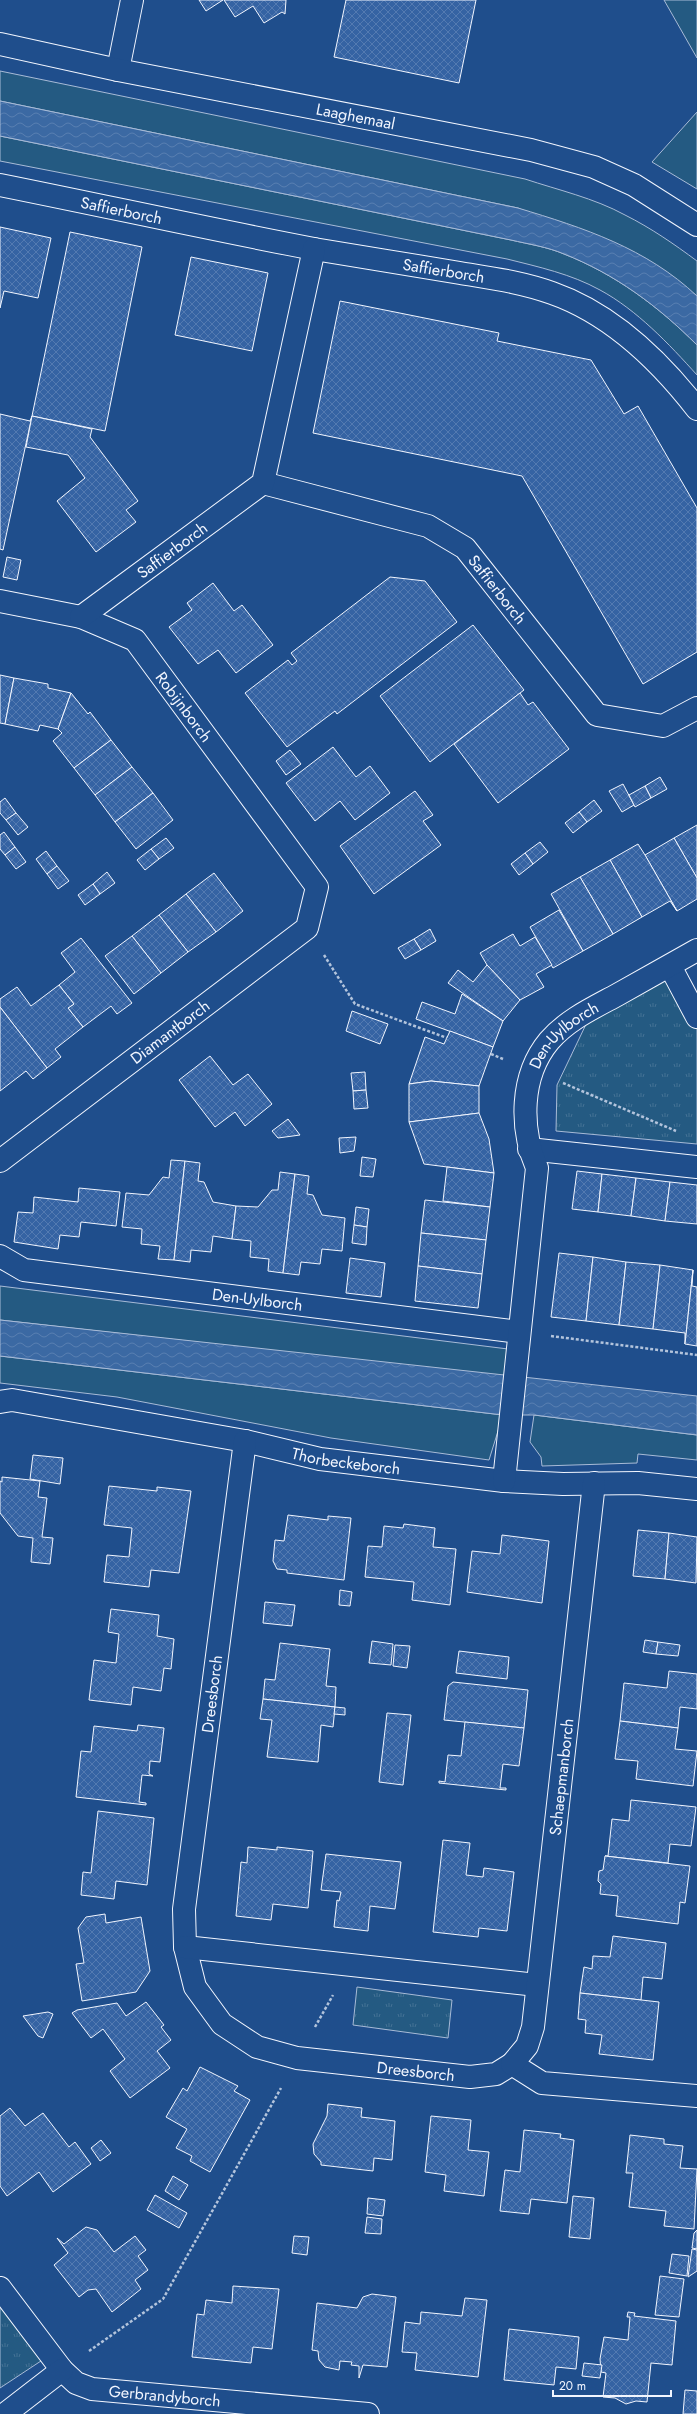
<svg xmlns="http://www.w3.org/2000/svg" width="697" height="2414" viewBox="0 0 697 2414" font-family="Jost,sans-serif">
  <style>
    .grass { fill: #245a82; stroke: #a8bbd7 }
    .park { fill: url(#park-tufts); stroke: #a8bbd7 }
    .water { fill: url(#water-waves); stroke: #a8bbd7 }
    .building { fill: url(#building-cross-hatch); stroke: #f2f6ff }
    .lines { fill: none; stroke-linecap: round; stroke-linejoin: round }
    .minor-casing { stroke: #f2f6ff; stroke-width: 24 }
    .major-casing { stroke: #f2f6ff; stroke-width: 24 }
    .path { stroke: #b3c4dc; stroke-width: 2.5; stroke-dasharray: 3 2; stroke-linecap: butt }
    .minor { stroke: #1f4e8c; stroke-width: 22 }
    .major { stroke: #1f4e8c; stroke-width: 22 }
    .labels { text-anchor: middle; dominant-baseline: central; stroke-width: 3; stroke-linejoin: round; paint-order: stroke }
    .street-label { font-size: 16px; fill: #f2f6ff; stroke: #1f4e8c }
  </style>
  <defs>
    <pattern id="park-tufts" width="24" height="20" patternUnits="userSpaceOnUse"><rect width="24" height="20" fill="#245a82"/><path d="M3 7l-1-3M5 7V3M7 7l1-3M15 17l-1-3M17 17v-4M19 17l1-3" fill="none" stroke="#447295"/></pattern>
    <pattern id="water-waves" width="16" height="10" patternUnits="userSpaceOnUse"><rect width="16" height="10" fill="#3b69a3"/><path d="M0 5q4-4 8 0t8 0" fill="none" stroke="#587fb1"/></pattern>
    <pattern id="building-cross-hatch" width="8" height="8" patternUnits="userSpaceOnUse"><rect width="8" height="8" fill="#3563a3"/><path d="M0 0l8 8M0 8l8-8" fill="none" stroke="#537ab1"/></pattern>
  </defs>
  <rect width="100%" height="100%" fill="#1f4e8c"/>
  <!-- grass -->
  <g class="grass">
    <path d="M664,0H697V58Z"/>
    <path d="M0,71L525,179C558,190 594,198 625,215C651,228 674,244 697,261V296L657,266L518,208L0,101Z"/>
    <path d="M697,112V189L652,162Z"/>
    <path d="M0,136L511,240C528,244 548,247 564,254C615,274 658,306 697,345V375C669,344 637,310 600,290C571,274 539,267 507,259L0,161Z"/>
    <path d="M0,1286L508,1349L507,1377L0,1320Z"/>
    <path d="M0,1356L503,1415L489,1460L331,1438L117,1397L0,1383Z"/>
    <path d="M534,1415L697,1435V1460L638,1454L637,1463L542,1466L541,1457L530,1442Z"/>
  </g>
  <!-- park -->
  <g class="park">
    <path d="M670,965L697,1015V1144L556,1131L557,1085L589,1018Z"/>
    <path d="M357,1987L452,2000L448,2038L353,2025Z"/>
    <path d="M0,2289L47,2357L0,2388Z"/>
  </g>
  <!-- water -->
  <g class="water">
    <path d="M0,101L518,208C584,228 646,248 697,296V345C658,306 615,274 564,254C548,247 528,244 511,240L0,136Z"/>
    <path d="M0,1320L697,1396V1435L534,1415H503L0,1356Z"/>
  </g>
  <!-- building -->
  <g class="building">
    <path d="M199,0H223L206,11Z"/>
    <path d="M224,0H286L285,14L282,12L264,23L253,6L235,17Z"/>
    <path d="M346,0H476L459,83L334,57Z"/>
    <path d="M0,227L51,238L38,298L4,291L0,308Z"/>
    <path d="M70,232L142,247L105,431L32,416Z"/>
    <path d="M191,257L268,273L252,351L175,335Z"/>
    <path d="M340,301L499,333L497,341L591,360L624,414L638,406L697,508V652L643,684L522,476L313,433Z"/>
    <path d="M0,414L30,421L32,416L3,550L0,549Z"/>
    <path d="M32,416L92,429L90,437L138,501L126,510L136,522L96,552L57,501L85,478L68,455L26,447Z"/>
    <path d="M7,557L21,560L17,580L3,577Z"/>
    <path d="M390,577L425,581L457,622L337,714L335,711L287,747L245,693L288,660L292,665L297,661L291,653Z"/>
    <path d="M213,583L234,611L242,605L273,645L236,673L218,650L198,664L169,627L192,610L187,603Z"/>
    <path d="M473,625L524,690L430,762L380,696Z"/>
    <path d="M0,675L14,678L5,724L0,723Z"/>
    <path d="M14,678L48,684V688L71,693L58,729L40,725L38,731L5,724Z"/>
    <path d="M71,693L88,714L90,712L111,740L74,768L53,741L62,733L58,729Z"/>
    <path d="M520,693L528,705L533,702L569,749L498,803L454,744Z"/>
    <path d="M111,740L132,767L95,795L74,768Z"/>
    <path d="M333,747L356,777L370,766L390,793L355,820L340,801L315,821L286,783Z"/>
    <path d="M290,750L301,764L286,775L276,761Z"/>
    <path d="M132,767L153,793L115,822L95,795Z"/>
    <path d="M660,777L667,789L651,798L645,786Z"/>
    <path d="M623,784L634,805L622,812L609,791Z"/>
    <path d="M645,786L651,798L635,807L629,795Z"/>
    <path d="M415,791L433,815L423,821L441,845L374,894L340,846Z"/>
    <path d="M153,793L173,820L136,849L115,822Z"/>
    <path d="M5,798L16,813L6,820L0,813V802Z"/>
    <path d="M594,800L602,811L587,822L579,812Z"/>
    <path d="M579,812L587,822L573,833L565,823Z"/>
    <path d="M16,813L28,827L18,835L6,820Z"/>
    <path d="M697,825V878L674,838Z"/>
    <path d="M4,832L15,847L5,855L0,849V835Z"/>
    <path d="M166,838L174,848L159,859L151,849Z"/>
    <path d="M674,838L697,878V899L677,911L645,855Z"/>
    <path d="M540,842L548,852L533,864L525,853Z"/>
    <path d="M638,844L645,855L677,911L670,901L642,917L610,860Z"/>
    <path d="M15,847L26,862L16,869L5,855Z"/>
    <path d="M151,849L159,859L145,870L137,860Z"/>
    <path d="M46,851L57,866L47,874L36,859Z"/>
    <path d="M525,853L533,864L519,875L511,864Z"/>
    <path d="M610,860L642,917L613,934L580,877Z"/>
    <path d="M57,866L69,881L58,889L47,874Z"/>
    <path d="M107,872L115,883L100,894L93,884Z"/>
    <path d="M214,873L243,911L216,932L186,894Z"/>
    <path d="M580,877L613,934L583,951L551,894Z"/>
    <path d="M93,884L100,894L85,905L78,895Z"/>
    <path d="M186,894L216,932L188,952L159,915Z"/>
    <path d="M559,910L583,951L553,968L530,927Z"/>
    <path d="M159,915L188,952L161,973L132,936Z"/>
    <path d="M430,929L436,941L421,950L414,939Z"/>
    <path d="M513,934L520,946L535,937L552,965L536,974L544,987L520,1000L487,965L480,953Z"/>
    <path d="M132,936L161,973L134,994L105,956Z"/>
    <path d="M81,938L132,1003L117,1014L111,1006L83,1027L68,1008L74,1004L59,985L75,972L61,953Z"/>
    <path d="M414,939L421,950L405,959L398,948Z"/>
    <path d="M487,965L520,1000L503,1021L448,983L458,970L473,982Z"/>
    <path d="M59,985L74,1004L68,1008L83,1027L55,1049L61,1057L47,1068L0,1007V999L17,987L31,1006Z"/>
    <path d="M462,994L503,1021L493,1047L416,1019L422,1002L455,1014Z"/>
    <path d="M0,1007L47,1068L33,1079L26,1071L0,1091Z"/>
    <path d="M352,1011L388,1024L380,1044L346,1031Z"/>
    <path d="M450,1031L493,1047L479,1086L431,1081L409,1084L425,1037L444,1044Z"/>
    <path d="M210,1056L233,1085L248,1074L272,1104L245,1126L235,1112L215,1127L179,1080Z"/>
    <path d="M365,1072L366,1090L353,1091L351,1073Z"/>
    <path d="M431,1081L479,1086V1113L409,1122V1084Z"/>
    <path d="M366,1090L368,1108L354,1109L353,1091Z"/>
    <path d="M479,1113L489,1139L494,1173L424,1164L409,1122Z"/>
    <path d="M288,1119L300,1135L278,1138L272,1131Z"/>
    <path d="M356,1137L354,1151L340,1153L339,1138Z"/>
    <path d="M362,1157L376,1159L373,1177L360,1176Z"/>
    <path d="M171,1160L185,1161L174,1260L158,1259L160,1246L141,1244L142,1229L122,1227L126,1193L149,1195L163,1177L169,1178Z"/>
    <path d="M185,1161L200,1163L198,1181L204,1182L213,1202L236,1206L232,1239L213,1236L211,1252L191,1250L190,1262L174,1260Z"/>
    <path d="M447,1167L494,1173L490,1207L443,1201Z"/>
    <path d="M577,1171L602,1174L598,1212L572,1209Z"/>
    <path d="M280,1172L295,1174L283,1273L268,1271L269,1259L250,1257L251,1241L232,1239L236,1206L258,1207L272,1190H278Z"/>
    <path d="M295,1174L309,1176L307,1194L313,1195L322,1215L345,1218L342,1251L322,1249L320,1264L301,1262L299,1275L283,1273Z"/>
    <path d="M602,1174L636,1178L631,1216L598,1212Z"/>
    <path d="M636,1178L670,1182L665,1221L631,1216Z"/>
    <path d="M670,1182L697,1185V1224L665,1221Z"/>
    <path d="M79,1188L120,1192L116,1226L81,1222L79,1237L60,1235L58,1249L14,1242L18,1212L33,1213L34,1197L78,1202Z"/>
    <path d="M425,1200L490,1207L486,1240L421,1233Z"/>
    <path d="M356,1207L369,1209L367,1227L354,1225Z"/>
    <path d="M354,1225L367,1227L366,1245L352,1243Z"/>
    <path d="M421,1233L486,1240L482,1274L418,1266Z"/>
    <path d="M559,1253L593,1257L586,1321L551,1317Z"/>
    <path d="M593,1257L626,1262L619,1325L586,1321Z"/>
    <path d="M350,1258L385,1263L381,1297L346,1293Z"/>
    <path d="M626,1262L660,1265L653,1329L619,1325Z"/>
    <path d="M660,1265L693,1270L685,1344V1333L653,1329Z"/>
    <path d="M418,1266L482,1274L478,1308L415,1301Z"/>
    <path d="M693,1270L692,1286L697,1287V1346L685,1344Z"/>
    <path d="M33,1455L63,1458L60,1484L30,1479Z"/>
    <path d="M2,1477L40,1481L38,1497L47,1498L42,1537L53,1538L50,1564L31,1562L33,1538L18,1536L0,1513V1481L2,1482Z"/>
    <path d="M109,1486L157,1491V1487L191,1491L179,1573L151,1570L149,1587L104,1582L107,1555L129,1557L132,1528L104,1525Z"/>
    <path d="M288,1515L328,1520V1516L351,1518L344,1580L287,1573V1570L277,1569L273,1561L275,1540L284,1541Z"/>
    <path d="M404,1524L435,1528L433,1547L456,1549L450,1605L412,1600L414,1582L365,1577L368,1546L382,1547L384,1526L403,1528Z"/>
    <path d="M638,1530L669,1533L665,1579L633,1576Z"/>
    <path d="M669,1533L697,1537L696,1583L665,1579Z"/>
    <path d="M502,1535L549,1541L542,1603L467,1592L472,1551L500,1554Z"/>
    <path d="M340,1590L352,1592L350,1606L339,1605Z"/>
    <path d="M265,1602L295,1605L292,1626L263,1623Z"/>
    <path d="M111,1609L159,1615L157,1636L174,1639L171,1669L164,1668L161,1691L133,1687L131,1705L89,1700L94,1660L116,1663L119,1634L108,1632Z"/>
    <path d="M645,1640L658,1642L656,1654L643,1652Z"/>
    <path d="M372,1641L393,1644L391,1665L369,1663Z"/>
    <path d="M658,1642L680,1645L678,1656L656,1654Z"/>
    <path d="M280,1643L330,1649L326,1686L336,1687L335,1707L263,1699L265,1679L275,1680Z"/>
    <path d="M395,1645L410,1646L407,1668L393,1666Z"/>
    <path d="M459,1651L509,1657L507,1679L456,1673Z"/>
    <path d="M669,1671L697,1674V1709L680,1707L678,1728L620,1721L624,1683L667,1688Z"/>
    <path d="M453,1682L528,1690L524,1728L444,1720L448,1686Z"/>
    <path d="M263,1699L335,1707L333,1727L321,1725L318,1762L267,1757L272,1720L260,1719Z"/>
    <path d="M335,1707L345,1708V1715L334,1714Z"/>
    <path d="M387,1713L411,1715L403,1785L379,1782Z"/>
    <path d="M620,1721L678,1728L675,1749L697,1751L693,1786L636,1779L638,1761L615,1759Z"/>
    <path d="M465,1722L524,1728L519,1766L503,1764L500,1788H506V1790L439,1783V1781L445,1782L448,1755L461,1756Z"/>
    <path d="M138,1725L164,1728L160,1762L150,1761L149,1774L153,1776L142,1775L139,1802L146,1803V1805L76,1797L81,1751L91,1752L94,1726L137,1731Z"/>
    <path d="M631,1800L696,1807L691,1846L670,1844L668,1863L605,1856H608L612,1819L629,1821Z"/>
    <path d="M98,1811L154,1818L147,1885L116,1881L114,1899L81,1895L83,1872L91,1873Z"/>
    <path d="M443,1840L470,1843L466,1875L483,1877L484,1868L514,1872L507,1931L479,1928L478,1937L433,1932Z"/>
    <path d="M248,1847L277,1850V1847L313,1851L308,1908L273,1904L271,1920L236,1916L241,1862L247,1863Z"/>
    <path d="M326,1854L401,1862L395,1909L370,1906L368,1931L334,1927L337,1900L339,1901L341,1892L321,1890Z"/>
    <path d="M605,1856L690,1866L685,1903L680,1902L678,1924L616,1916L618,1896L600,1894L601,1884L598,1881L599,1871L603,1870Z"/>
    <path d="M105,1914L106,1923L141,1917L150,1971L136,1992L82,2001L76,1964L84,1963L78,1928L86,1917Z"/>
    <path d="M613,1936L666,1943L662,1979L643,1977L641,2000L580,1993L584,1967L592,1969L593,1956L610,1957Z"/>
    <path d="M580,1993L659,2002L653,2060L599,2054L602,2035L585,2033L586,2020L578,2019Z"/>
    <path d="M146,2002L164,2025L161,2027L171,2040L157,2051L170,2068L130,2098L110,2071L125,2059L103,2029L91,2038L72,2013L77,2010L117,2003L126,2016Z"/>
    <path d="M48,2012L53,2014L43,2038L38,2036L23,2016Z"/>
    <path d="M200,2067L238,2086L234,2091L250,2100L210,2172L190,2161L192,2156L176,2148L187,2129L166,2117L183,2088L187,2091Z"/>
    <path d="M328,2104L362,2108L361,2117L395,2121L392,2160L374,2158L373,2171L321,2165V2162L314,2154L313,2144L327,2116Z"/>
    <path d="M10,2108L25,2126L43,2113L69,2147L75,2142L91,2164L53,2192L39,2172L7,2196L0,2186V2116Z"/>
    <path d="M431,2116L471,2120L468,2150L489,2152L484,2196L444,2191L446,2175L425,2172Z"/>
    <path d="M524,2130L561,2134L560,2138L574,2140L567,2203L531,2199L529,2214L500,2211L505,2170L520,2172Z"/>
    <path d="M630,2135L664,2139V2144L683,2146L680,2168L697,2169L694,2229L664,2226L666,2211L629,2207L633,2173H626Z"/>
    <path d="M101,2140L111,2153L100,2161L91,2148Z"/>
    <path d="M173,2176L188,2185L179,2200L165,2191Z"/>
    <path d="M155,2195L187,2213L179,2228L147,2210Z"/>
    <path d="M573,2196L594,2198L590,2239L569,2237Z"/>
    <path d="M368,2198L385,2200L383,2216L367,2214Z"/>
    <path d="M367,2217L382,2219L381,2234L365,2233Z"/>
    <path d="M86,2227L97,2230L114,2252L135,2236L146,2250L138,2256L148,2270L135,2280L141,2289L112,2312L96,2289L88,2290L79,2297L54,2265L68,2253L57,2238L64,2244Z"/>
    <path d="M697,2230V2249L692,2248L694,2233Z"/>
    <path d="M294,2236L309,2237L307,2255L292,2253Z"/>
    <path d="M692,2249L697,2250V2271L688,2277Z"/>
    <path d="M672,2254L689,2256L687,2276L669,2273Z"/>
    <path d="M660,2276L684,2279L679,2317L655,2315Z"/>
    <path d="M233,2286L279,2289L272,2349L253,2347L251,2363L192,2357L197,2314L204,2315L206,2300L232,2303Z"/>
    <path d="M372,2294L396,2297L387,2367L363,2365L359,2378V2366L351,2365L352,2362L340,2361L339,2370L325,2367L319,2360L318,2351L312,2350L317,2303L357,2308L363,2297Z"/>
    <path d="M465,2298L487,2300L478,2377L415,2370L417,2353L402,2352L405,2322L420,2324L421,2312L462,2316Z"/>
    <path d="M628,2312L635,2313L634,2316L676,2321L672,2365L651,2363L647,2402L636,2401L626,2404L615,2398L603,2397L606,2373L601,2372L600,2359L604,2337L628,2340L630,2317H627Z"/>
    <path d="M509,2329L579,2337L576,2369L556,2367L554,2385L504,2380Z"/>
    <path d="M584,2363L602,2365L600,2378L582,2376Z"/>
    <path d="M685,2390L697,2391V2414H683Z"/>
  </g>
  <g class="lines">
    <defs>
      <g id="minor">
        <path d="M118,70L132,0"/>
        <path id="s1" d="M0,185C105,206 209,229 314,249C363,257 411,265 460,273C490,278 522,282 552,293C612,314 659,360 697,409"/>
        <path id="s2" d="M263,483L428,526L465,548L597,715L663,726L697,708"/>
        <path id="s3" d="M0,601L81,617L135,640L317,887L307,928L0,1161"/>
        <path id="s4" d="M81,617L263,483L314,249"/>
        <path d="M670,966L697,1017"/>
        <path d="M529,1149L697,1167"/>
        <path id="s5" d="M0,1256L24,1270L519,1332"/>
        <path id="s6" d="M0,1402L12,1400L245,1441L320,1459L504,1481L563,1484L638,1483L697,1489"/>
        <path id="s7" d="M245,1441L184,1909L185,1947L195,1987L222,2024L257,2047L297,2058L470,2077L496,2074L512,2064L542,2083L697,2096"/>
        <path id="s8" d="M504,1481L537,1168C520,1128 520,1076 549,1041C567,1020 593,1008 617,995C644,980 670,965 697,950"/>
        <path d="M185,1947L537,1985"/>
        <path id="s9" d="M512,2064L527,2046L533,2027L594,1483"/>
        <path id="s10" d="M0,2288L62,2370L76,2383L92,2389L368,2414"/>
        <path d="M5,2414L62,2370"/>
      </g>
      <g id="major">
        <path id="s11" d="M0,44L118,70L531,150L594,167L634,185L697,225"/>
      </g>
    </defs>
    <!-- minor casing -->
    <use href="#minor" class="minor-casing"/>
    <!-- major casing -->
    <use href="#major" class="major-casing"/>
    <!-- path -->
    <g class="path">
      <path d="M324,955L355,1004L447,1038"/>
      <path d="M491,1054L503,1059"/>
      <path d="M563,1083L676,1131"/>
      <path d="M551,1336L697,1355"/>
      <path d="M315,2027L333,1995"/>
      <path d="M89,2351L163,2299L281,2088"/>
    </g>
    <!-- minor -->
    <use href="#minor" class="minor"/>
    <!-- major -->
    <use href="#major" class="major"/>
  </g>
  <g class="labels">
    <!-- street labels -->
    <g class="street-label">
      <text stroke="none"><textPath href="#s11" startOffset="363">Laaghemaal</textPath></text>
      <text stroke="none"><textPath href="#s1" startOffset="124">Saffierborch</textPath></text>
      <text stroke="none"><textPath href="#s1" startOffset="452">Saffierborch</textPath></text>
      <text stroke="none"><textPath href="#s4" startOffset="113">Saffierborch</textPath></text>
      <text stroke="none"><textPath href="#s2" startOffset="266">Saffierborch</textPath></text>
      <text stroke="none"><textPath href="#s3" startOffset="224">Robijnborch</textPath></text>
      <text transform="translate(170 1032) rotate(-37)">Diamantborch</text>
      <text stroke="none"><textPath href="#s8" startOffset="463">Den-Uylborch</textPath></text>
      <text stroke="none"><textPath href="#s5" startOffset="263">Den-Uylborch</textPath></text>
      <text stroke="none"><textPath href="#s6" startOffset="352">Thorbeckeborch</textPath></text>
      <text transform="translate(212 1694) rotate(-83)">Dreesborch</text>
      <text stroke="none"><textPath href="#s9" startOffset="295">Schaepmanborch</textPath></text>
      <text stroke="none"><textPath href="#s7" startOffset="800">Dreesborch</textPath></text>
      <text stroke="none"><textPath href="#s10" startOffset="212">Gerbrandyborch</textPath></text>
    </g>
  </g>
  <!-- scale -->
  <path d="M553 2390v6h118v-6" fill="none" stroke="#f2f6ff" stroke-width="2"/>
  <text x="559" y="2390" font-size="12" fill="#f2f6ff" stroke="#1f4e8c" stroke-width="3" paint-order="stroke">20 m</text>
</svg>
